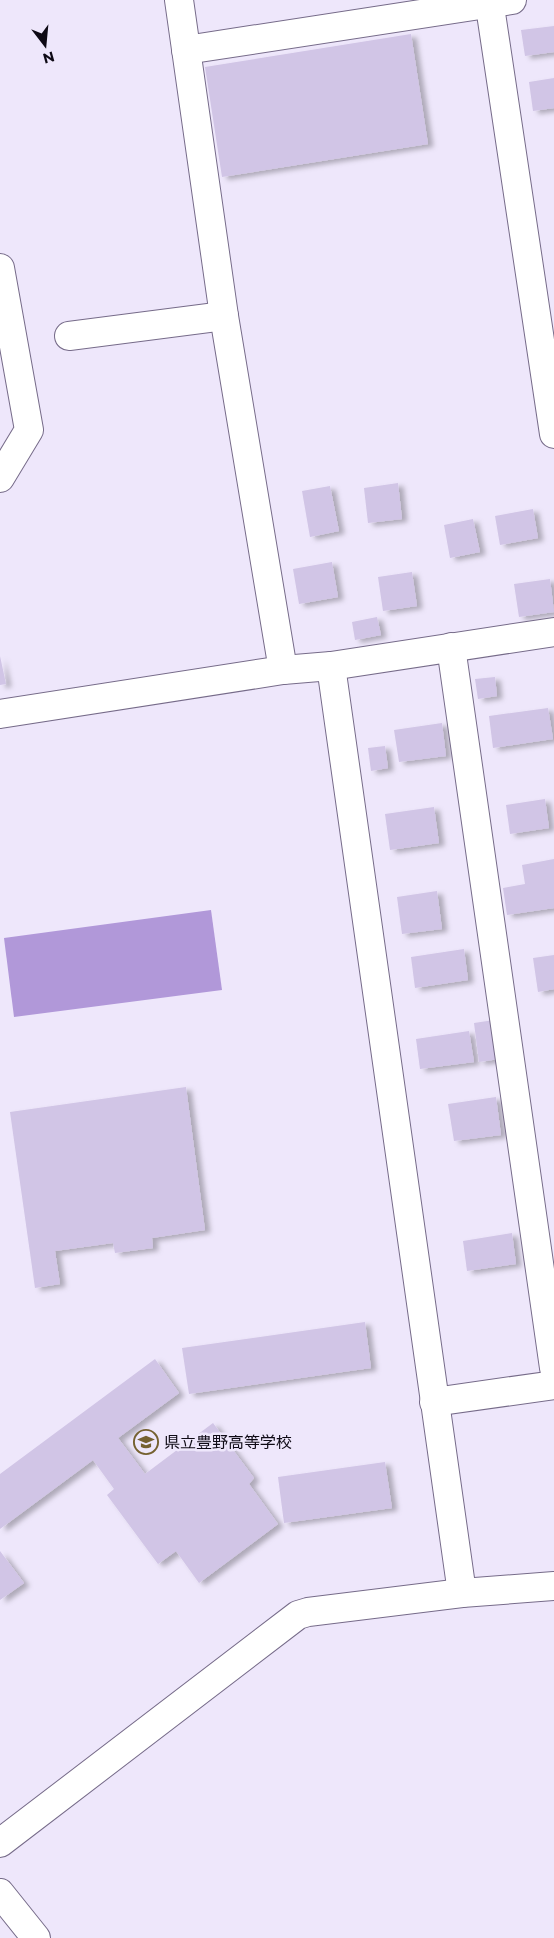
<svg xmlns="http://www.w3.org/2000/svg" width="554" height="1938" viewBox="0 0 554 1938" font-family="Montserrat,'Noto Sans JP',sans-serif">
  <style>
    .water { fill: #b198d9 }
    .building { fill: #d1c5e6; filter: url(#shadow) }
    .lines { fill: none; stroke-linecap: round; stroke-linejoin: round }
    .minor-casing { stroke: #766b89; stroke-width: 30 }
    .tertiary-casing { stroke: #766b89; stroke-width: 30 }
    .minor { stroke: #fff; stroke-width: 28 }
    .tertiary { stroke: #fff; stroke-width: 28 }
    .labels { text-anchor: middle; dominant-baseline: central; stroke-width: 5; stroke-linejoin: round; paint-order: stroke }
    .poi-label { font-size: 16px; fill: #0e0a15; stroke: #eee7fb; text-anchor: start }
  </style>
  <defs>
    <filter id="shadow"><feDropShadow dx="5.5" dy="3" stdDeviation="2.5" flood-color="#0004"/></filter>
  </defs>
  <rect width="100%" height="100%" fill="#eee7fb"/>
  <!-- water -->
  <path class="water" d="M211,910L222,990L14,1017L4,938Z"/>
  <!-- building -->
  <g class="building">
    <path d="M554,26V52L525,56L521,30Z"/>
    <path d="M411,34L428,144L222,177L205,67Z"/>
    <path d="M554,78V108L533,111L529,82Z"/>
    <path d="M398,483L402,519L368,523L364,488Z"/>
    <path d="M330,486L339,531L310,537L302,491Z"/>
    <path d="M533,509L538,538L500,545L495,516Z"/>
    <path d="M473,519L480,552L450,558L444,525Z"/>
    <path d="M332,562L338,597L299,604L293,569Z"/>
    <path d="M412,572L417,606L383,611L378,577Z"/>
    <path d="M550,579L554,612L519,617L514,584Z"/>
    <path d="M377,617L381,635L355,640L352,622Z"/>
    <path d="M0,656L6,684L0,685Z"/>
    <path d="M495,677L497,696L478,699L475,679Z"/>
    <path d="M548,708L553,739L493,748L489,716Z"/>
    <path d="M442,723L446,756L399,762L394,730Z"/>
    <path d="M385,746L388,768L371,771L368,748Z"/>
    <path d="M545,799L549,828L510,834L506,805Z"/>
    <path d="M434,807L439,843L390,850L385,814Z"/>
    <path d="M554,859V908L507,915L503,888L525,884L522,865Z"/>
    <path d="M437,891L442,929L402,934L397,897Z"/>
    <path d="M464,949L468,980L415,988L411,957Z"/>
    <path d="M554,955V989L538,992L533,958Z"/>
    <path d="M494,1020L499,1059L479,1062L474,1023Z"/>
    <path d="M469,1031L474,1062L420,1069L416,1039Z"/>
    <path d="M186,1087L205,1230L152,1238L153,1248L115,1253L113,1243L55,1251L60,1284L35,1288L10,1112Z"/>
    <path d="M496,1097L501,1135L454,1141L448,1104Z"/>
    <path d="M512,1233L516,1264L467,1271L463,1241Z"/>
    <path d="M365,1322L371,1368L189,1394L182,1348Z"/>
    <path d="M155,1359L179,1393L118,1438L145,1474L213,1423L254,1478L249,1484L278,1524L199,1583L176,1551L158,1564L107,1495L114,1489L93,1460L0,1529V1474Z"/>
    <path d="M385,1462L392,1508L284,1523L278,1477Z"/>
    <path d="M0,1551L24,1583L0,1600Z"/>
  </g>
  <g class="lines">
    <defs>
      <g id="minor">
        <path d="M179,0L224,316L283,670"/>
        <path d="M489,0L554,434"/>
        <path d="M186,50L512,0"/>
        <path d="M0,268L29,430L0,478"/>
        <path d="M69,336L224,316"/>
        <path d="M451,647L554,1368"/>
        <path d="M331,666L462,1593"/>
        <path d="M434,1402L554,1385"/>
        <path d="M0,1843L298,1615L308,1612L462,1593L554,1586"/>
      </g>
      <g id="tertiary">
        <path d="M0,714L283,670L331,666L554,632"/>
        <path d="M0,1893L36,1938"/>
      </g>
    </defs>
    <!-- minor casing -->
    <use href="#minor" class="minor-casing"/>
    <!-- tertiary casing -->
    <use href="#tertiary" class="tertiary-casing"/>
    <!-- minor -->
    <use href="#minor" class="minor"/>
    <!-- tertiary -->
    <use href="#tertiary" class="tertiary"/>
  </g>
  <!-- icons -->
  <defs>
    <symbol id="school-ring" viewBox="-11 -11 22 22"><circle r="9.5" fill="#eee7fb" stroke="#756130" stroke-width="1.5"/><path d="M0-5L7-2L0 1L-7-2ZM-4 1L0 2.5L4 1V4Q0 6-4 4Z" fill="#756130"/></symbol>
  </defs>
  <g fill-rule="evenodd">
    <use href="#school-ring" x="132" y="1428" width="28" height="28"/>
  </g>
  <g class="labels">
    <!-- poi labels -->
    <g class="poi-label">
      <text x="164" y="1442">県立豊野高等学校</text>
    </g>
  </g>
  <!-- north arrow -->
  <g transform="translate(45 45) rotate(164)" stroke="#eee7fb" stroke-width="4" paint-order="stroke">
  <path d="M0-4L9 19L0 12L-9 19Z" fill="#0e0a15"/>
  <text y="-8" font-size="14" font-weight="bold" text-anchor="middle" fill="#0e0a15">N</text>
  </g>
</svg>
